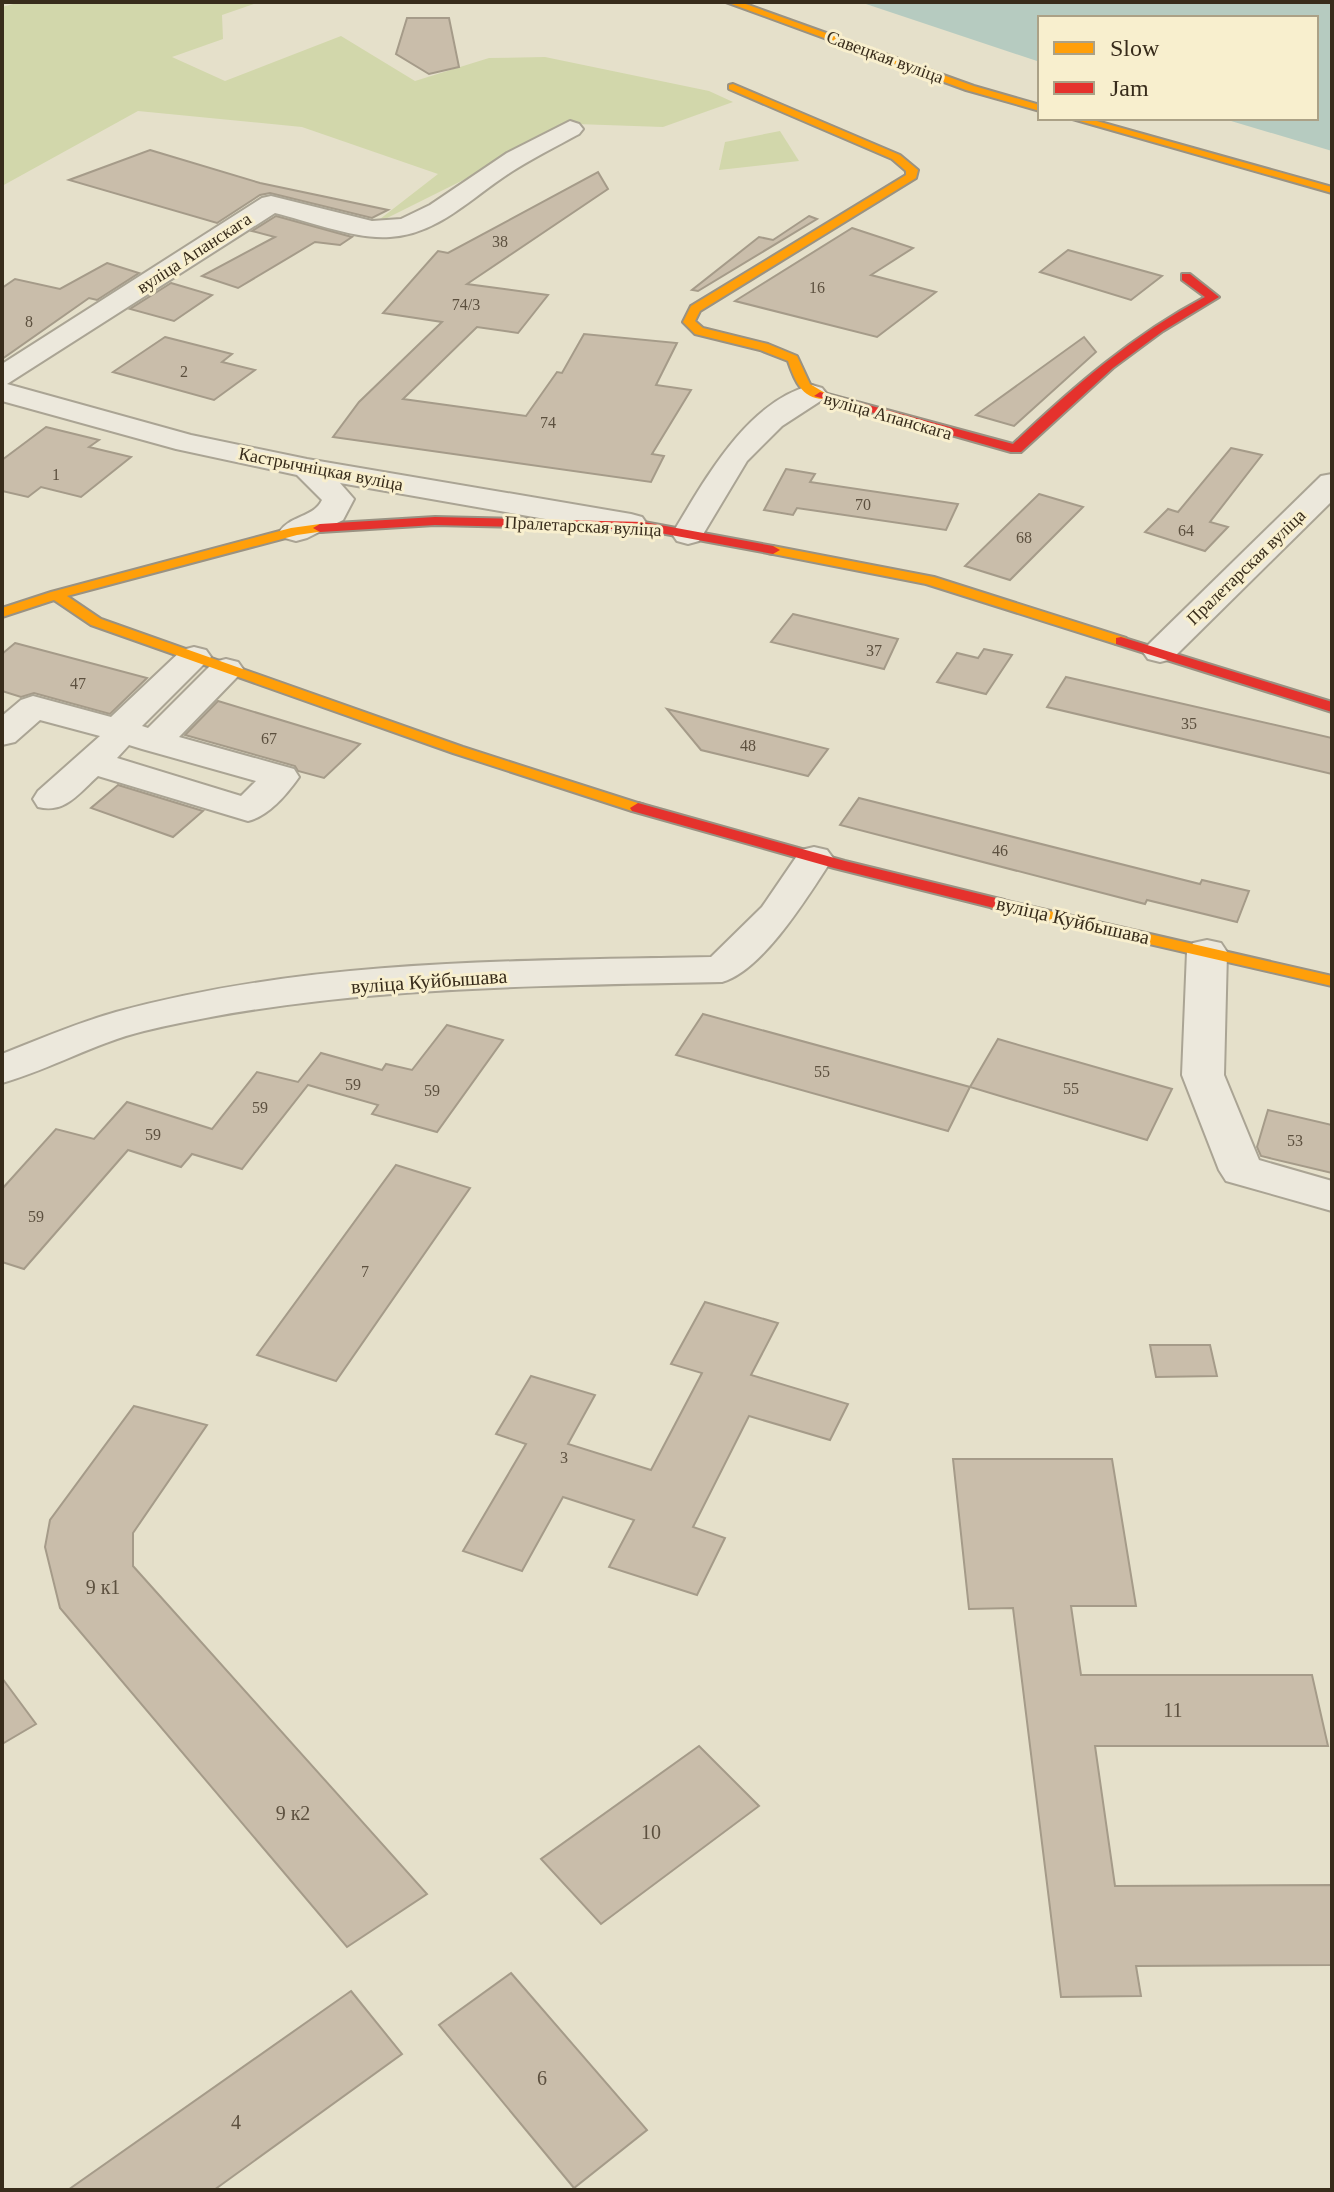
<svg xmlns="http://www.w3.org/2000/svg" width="1334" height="2192" viewBox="0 0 1334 2192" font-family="'Times New Roman',serif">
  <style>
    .green { fill: #d2d7ab }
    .water { fill: #b6cbc0 }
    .building { fill: #c9bdaa; stroke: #a59b89; stroke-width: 2 }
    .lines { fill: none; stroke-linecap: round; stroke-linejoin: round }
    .street-casing { stroke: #aaa494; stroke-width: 4 }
    .slow-casing { stroke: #999283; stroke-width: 4 }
    .jam-casing { stroke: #999283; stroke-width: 4 }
    .street { fill: #ece8dc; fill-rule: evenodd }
    .slow { fill: #ff9f0a; fill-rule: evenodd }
    .jam { fill: #e5322d; fill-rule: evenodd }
    .labels { text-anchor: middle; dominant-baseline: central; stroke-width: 6; stroke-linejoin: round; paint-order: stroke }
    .number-label { font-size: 16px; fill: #5c503f }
    .far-street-label { font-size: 18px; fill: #382c1b; stroke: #f8efce }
    .street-label { font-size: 20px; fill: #382c1b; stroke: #f8efce }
    .near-number-label { font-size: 20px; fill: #5c503f }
  </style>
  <rect width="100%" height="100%" fill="#e5e0ca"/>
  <!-- green -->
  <g class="green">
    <path d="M21,2H260L222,15L223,39L172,57L225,81L341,36L415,81L489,58L545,57L709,91L733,102L663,127L576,124L371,226L438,174L302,127L138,111L2,186V7Z"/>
    <path d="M780,131L799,161L719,170L725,142Z"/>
  </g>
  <!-- water -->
  <path class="water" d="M860,2H1332V151L1221,118H1316V18H1040V62Z"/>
  <!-- building -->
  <g class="building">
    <path d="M407,18H449L459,67L429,74L396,54Z"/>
    <path d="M150,150L260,183L388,210L372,218L270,193L260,195L217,223L69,180Z"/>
    <path d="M598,172L608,189L467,284L548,295L518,333L477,327L403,399L526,416L557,372L562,373L584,334L677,343L656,385L691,390L652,454L664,456L651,482L333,437L359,402L442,322L383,313L438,251L448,253Z"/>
    <path d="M276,216L352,237L340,245L315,242L238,288L202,276L275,237L252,231Z"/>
    <path d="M809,216L817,219L698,291L692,290L759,237L773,240Z"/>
    <path d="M852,228L913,248L871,275L936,292L877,337L735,301Z"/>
    <path d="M1068,250L1162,276L1131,300L1040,272Z"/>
    <path d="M107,263L139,273L97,300L89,298L2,359V288L15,279L60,289Z"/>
    <path d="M171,283L212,295L174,321L130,309Z"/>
    <path d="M165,337L232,354L222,362L255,370L214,400L113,372Z"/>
    <path d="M1084,337L1096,352L1014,426L976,415Z"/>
    <path d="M46,427L99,440L89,447L131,457L81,497L41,487L28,497L2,491V460Z"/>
    <path d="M1231,448L1262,455L1210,522L1228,527L1205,551L1145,532L1168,509L1178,512Z"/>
    <path d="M786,469L815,474L810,482L958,504L946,530L797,508L793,515L764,510Z"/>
    <path d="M1039,494L1083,507L1010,580L965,566Z"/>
    <path d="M793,614L898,639L884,669L771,642Z"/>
    <path d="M15,643L147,678L110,714L34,693L21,697L2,691V654Z"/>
    <path d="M984,649L1012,655L986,694L937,682L957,653L978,658Z"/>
    <path d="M1066,677L1332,738V774L1047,707Z"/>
    <path d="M218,701L360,744L324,778L298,771L295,766L185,735Z"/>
    <path d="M667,709L828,749L808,776L701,750Z"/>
    <path d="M118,785L203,811L173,837L91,808Z"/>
    <path d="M859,798L1200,884L1202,880L1249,891L1237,922L1147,900L1145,904L840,825Z"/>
    <path d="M703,1014L970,1087L948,1131L676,1055Z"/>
    <path d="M447,1025L503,1040L437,1132L372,1114L378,1105L308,1085L242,1169L192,1154L181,1167L128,1150L24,1269L2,1262V1189L56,1129L94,1139L127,1102L212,1129L257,1072L298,1082L321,1053L382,1070L386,1064L412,1070Z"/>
    <path d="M998,1039L1172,1089L1147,1140L970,1087Z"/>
    <path d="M1268,1110L1332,1125V1173L1261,1156L1257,1147Z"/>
    <path d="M396,1165L470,1188L336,1381L257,1355Z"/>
    <path d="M705,1302L778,1323L751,1375L848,1404L830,1440L749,1416L693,1527L725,1538L697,1595L609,1567L634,1520L563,1497L522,1571L463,1551L526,1444L496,1434L531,1376L595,1395L568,1444L651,1470L702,1373L671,1364Z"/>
    <path d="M1150,1345H1210L1217,1376L1156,1377Z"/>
    <path d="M134,1406L207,1425L133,1533V1566L427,1894L347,1947L60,1608L45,1547L50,1520Z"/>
    <path d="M953,1459H1112L1136,1606H1071L1081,1675H1312L1328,1746H1095L1115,1886L1332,1885V1965L1136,1966L1141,1996L1061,1997L1013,1608L969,1609Z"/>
    <path d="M2,1678L36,1724L2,1744Z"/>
    <path d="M699,1746L759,1806L601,1924L541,1859Z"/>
    <path d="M511,1973L647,2130L574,2188L439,2025Z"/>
    <path d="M351,1991L402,2054L214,2190H68Z"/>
  </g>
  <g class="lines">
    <defs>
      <g id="street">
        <path d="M570,121L579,124L583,129L579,134C555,147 531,159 508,174C471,198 438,234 390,237C357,240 308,221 275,213L7,384L191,435L307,459L631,514L642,517L647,524L642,531L631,534L340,483L354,499L343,520L307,538L296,541L285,538L280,531C290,516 314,517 322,500L297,475L176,449L2,401V364L262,198L271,196L372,221L401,219L430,205L507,153Z"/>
        <path d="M812,385L822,388L827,394L822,400L782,426L747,461L699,541L688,544L677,541L672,534C705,480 746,402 812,385Z"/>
        <path d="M1332,474V501L1172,659L1160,662L1148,659L1143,652L1148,645L1321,476Z"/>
        <path d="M194,647L206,650L211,657L142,726L148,728L214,662L226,659L238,662L243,669L238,676L179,737L294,769L299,777C287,794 269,816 248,821L98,776C79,793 65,814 38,807L33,799L38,791L100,736L40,720L15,742L2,745V716L21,700L33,696L111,717L182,650ZM129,745L142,749L256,781L241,796L117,758Z"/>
        <path d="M814,847L827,850L833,858C810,893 763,971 722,982C529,986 333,986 144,1031C95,1043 51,1069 2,1083V1054C40,1039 77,1023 116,1012C309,959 513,961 711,957L762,907L801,850Z"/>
        <path d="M1207,940L1221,943L1227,952L1224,1075L1259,1160L1332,1181V1211L1226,1181L1219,1170L1182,1075L1187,952L1193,943Z"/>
      </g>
      <g id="slow">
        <path d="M726,2H740L974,86L1040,105V111L966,90Z"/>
        <path d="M733,84L900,155L918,170L916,178L700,311L695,321L703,328L768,344L797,356L810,384L825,393V399C802,400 794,379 788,361L760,350L695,334L683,322L691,306L906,175V171L892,159L729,89V85Z"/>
        <path d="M1069,118H1086L1332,187V193Z"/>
        <path d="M320,524L325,525V531L297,535L67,596L101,619L463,747L644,805L646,808L644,811H632L453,753L91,625L54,600L2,617V608L51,592L291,528Z"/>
        <path d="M773,546L934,577L1126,638L1128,641L1126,644H1116L926,584L768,553V547Z"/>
        <path d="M998,899L1332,976V986L992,908L990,904L992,900Z"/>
      </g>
      <g id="jam">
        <path d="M1182,274H1190L1219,297L1163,331L1113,368L1021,452H1011L814,396L820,392L1013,444C1072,388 1133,335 1205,297L1182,280Z"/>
        <path d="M435,517L644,522L773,546L780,550L773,554L644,530L435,525L320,532L313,528L320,524Z"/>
        <path d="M1121,637L1332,702V712L1116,644V638Z"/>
        <path d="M638,803L845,861L1004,900L1006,904L998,909L834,868L632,811L630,808Z"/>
      </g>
    </defs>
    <!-- street casing -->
    <use href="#street" class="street-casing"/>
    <!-- slow casing -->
    <use href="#slow" class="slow-casing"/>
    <!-- jam casing -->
    <use href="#jam" class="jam-casing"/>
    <!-- street -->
    <use href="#street" class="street"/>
    <!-- slow -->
    <use href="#slow" class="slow"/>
    <!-- jam -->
    <use href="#jam" class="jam"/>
  </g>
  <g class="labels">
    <!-- number labels -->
    <g class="number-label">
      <text x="500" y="241">38</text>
      <text x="817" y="287">16</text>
      <text x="466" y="304">74/3</text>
      <text x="29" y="321">8</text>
      <text x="184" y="371">2</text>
      <text x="548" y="422">74</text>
      <text x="56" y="474">1</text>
      <text x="863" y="504">70</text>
      <text x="1186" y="530">64</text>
      <text x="1024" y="537">68</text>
      <text x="874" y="650">37</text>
      <text x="78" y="683">47</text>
      <text x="1189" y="723">35</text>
      <text x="269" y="738">67</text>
      <text x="748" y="745">48</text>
      <text x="1000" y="850">46</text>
      <text x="822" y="1071">55</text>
      <text x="353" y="1084">59</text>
      <text x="1071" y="1088">55</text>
      <text x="432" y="1090">59</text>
      <text x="260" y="1107">59</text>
      <text x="153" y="1134">59</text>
      <text x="1295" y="1140">53</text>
      <text x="36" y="1216">59</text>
      <text x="365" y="1271">7</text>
      <text x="564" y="1457">3</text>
    </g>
    <!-- far-street labels -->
    <g class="far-street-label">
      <text transform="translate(885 57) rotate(20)">Савецкая вуліца</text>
      <text transform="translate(194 253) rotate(-33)">вуліца Апанскага</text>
      <text transform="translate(888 416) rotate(16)">вуліца Апанскага</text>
      <text transform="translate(321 469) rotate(11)">Кастрычніцкая вуліца</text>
      <text transform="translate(583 526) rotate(3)">Пралетарская вуліца</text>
      <text transform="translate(1246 567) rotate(-44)">Пралетарская вуліца</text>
    </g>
    <!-- street labels -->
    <g class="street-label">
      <text transform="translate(1073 920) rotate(13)">вуліца Куйбышава</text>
      <text transform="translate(429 981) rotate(-4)">вуліца Куйбышава</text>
    </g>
    <!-- near-number labels -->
    <g class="near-number-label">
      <text x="103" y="1587">9 к1</text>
      <text x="1173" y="1710">11</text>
      <text x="293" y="1813">9 к2</text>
      <text x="651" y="1832">10</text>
      <text x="542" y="2078">6</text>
      <text x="236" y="2122">4</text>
    </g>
  </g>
  <!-- border -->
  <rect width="1334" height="2192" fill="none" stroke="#382c1b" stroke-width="8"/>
  <!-- legend -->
  <rect x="1038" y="16" width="280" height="104" fill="#f8efce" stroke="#aba186" stroke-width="2"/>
  <rect x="1054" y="42" width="40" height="12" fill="#ff9f0a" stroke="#aba186" stroke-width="2"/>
  <text x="1110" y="56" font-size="24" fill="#382c1b">Slow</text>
  <rect x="1054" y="82" width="40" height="12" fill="#e5322d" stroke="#aba186" stroke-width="2"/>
  <text x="1110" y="96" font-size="24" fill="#382c1b">Jam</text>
</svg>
